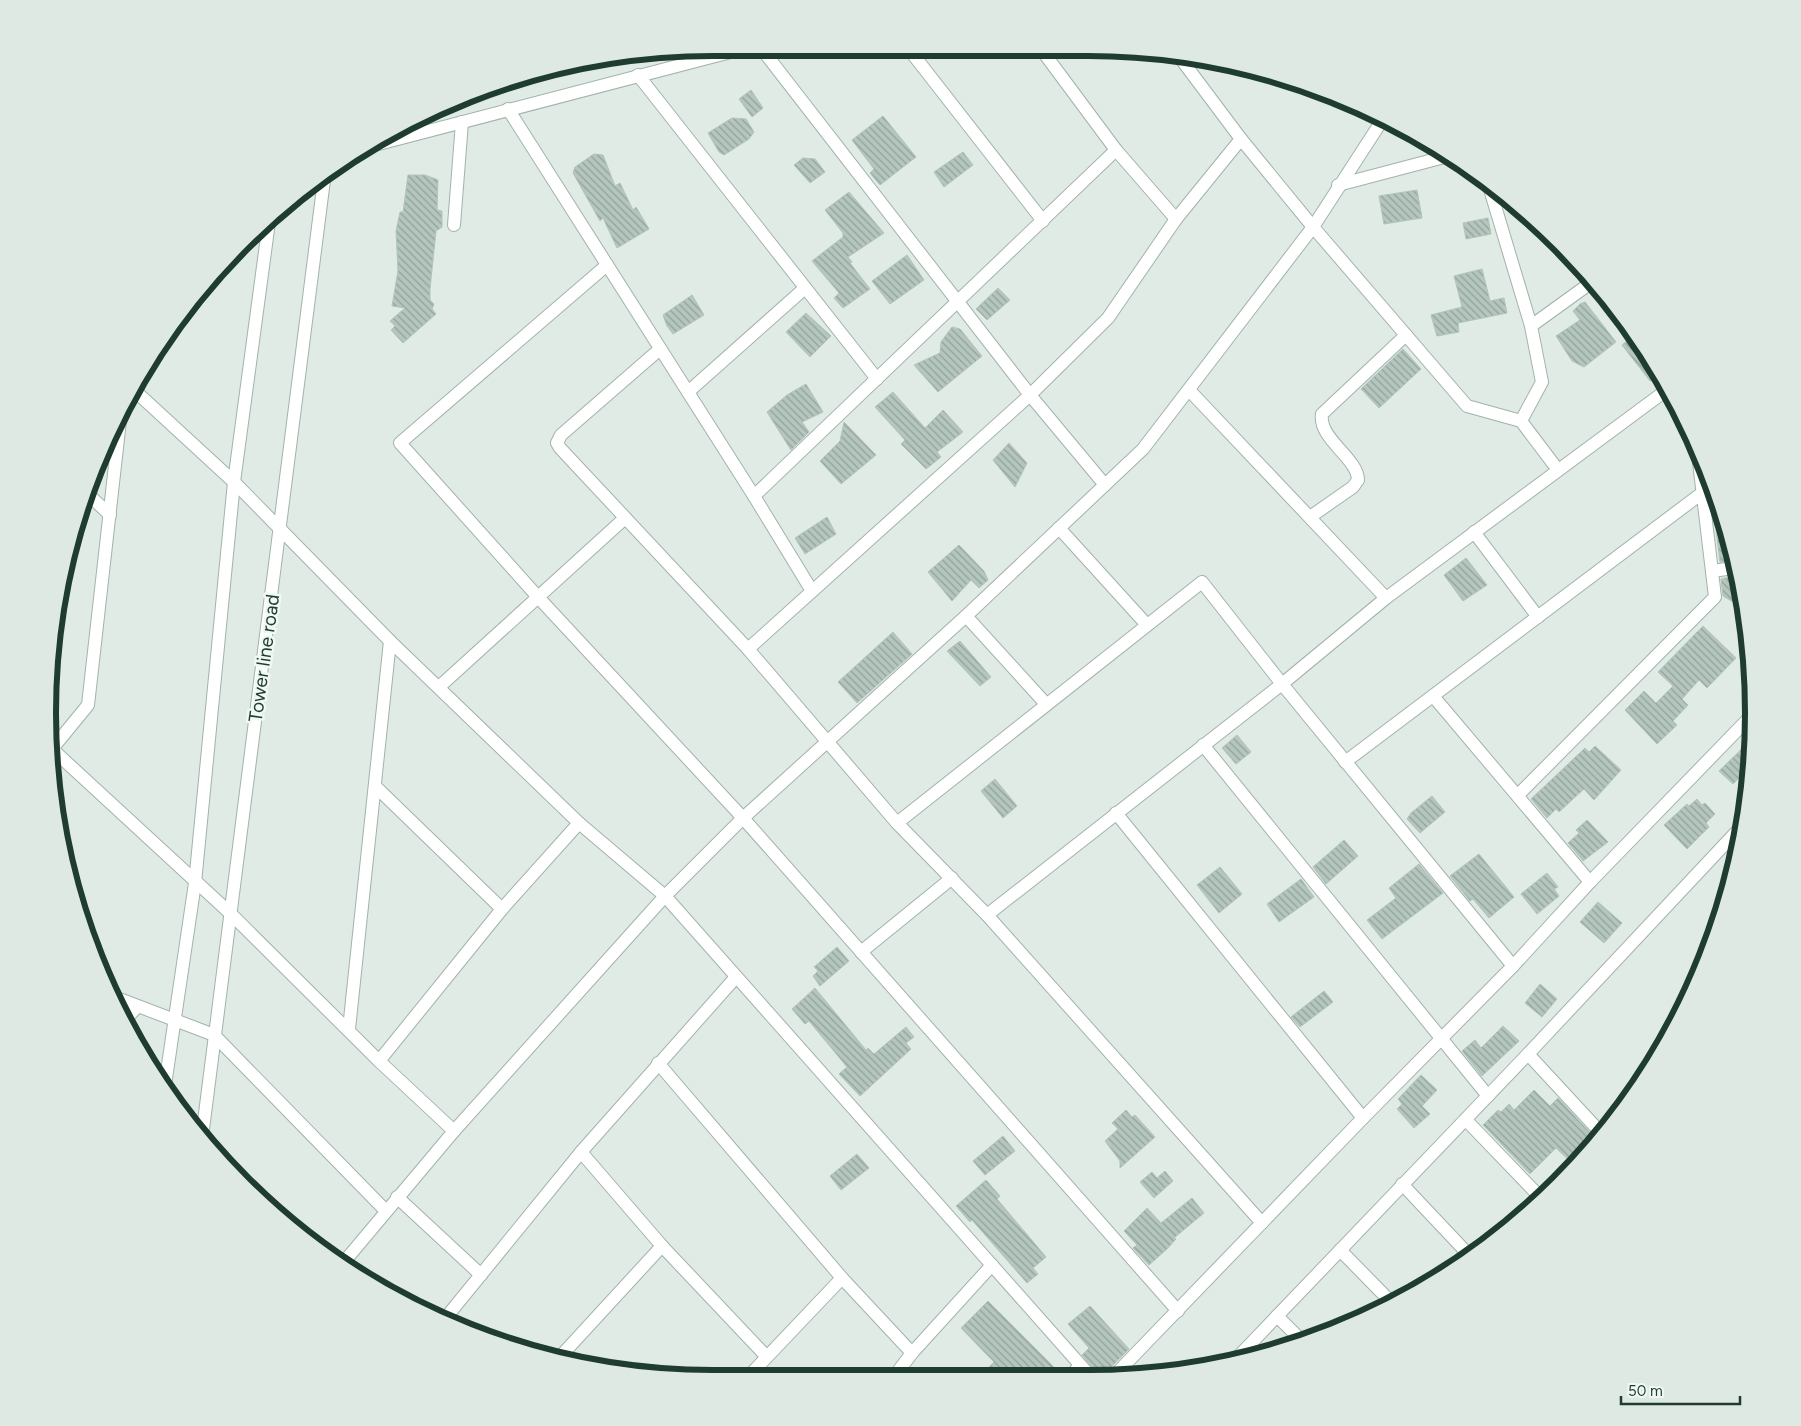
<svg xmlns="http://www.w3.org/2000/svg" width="1801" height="1426" viewBox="0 0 1801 1426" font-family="Figtree,sans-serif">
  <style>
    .building { fill: url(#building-back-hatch); stroke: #b1c5ba }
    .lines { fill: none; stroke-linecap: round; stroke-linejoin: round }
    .minor-casing { stroke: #a2b3aa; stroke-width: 14 }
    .minor { stroke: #fff; stroke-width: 12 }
    .labels { text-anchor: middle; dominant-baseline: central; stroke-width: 5; stroke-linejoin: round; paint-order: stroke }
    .street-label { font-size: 19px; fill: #1f3c30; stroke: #f0f8f3 }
    .rim { fill: none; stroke: #1f3c30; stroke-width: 6 }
  </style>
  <defs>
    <pattern id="building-back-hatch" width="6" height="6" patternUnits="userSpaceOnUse" patternTransform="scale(1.25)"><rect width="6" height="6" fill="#b4c6bd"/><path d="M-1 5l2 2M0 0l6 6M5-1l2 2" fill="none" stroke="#92a29a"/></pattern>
  </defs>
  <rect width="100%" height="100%" fill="#dfebe4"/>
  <!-- building -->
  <g class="building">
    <path d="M751,90L763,108L752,117L739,99Z"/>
    <path d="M883,116L916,157L880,185L870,173L874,169L852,140Z"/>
    <path d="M732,118L746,119L754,132L749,139L724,155L719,152L708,133Z"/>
    <path d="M963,152L973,165L944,187L934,172Z"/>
    <path d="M594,154L603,155L615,186L620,183L633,210L636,207L649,229L617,248L603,218L600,221L573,173L575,167Z"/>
    <path d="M803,158L815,159L825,172L810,183L794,165Z"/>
    <path d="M408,175H425L438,180L437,210L442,211V227L436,231L430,289V300L434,304L432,309L436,314L403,343L391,330L395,326L390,321L405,308L392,306L398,271L396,231L400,212H403Z"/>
    <path d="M1417,190L1422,218L1384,224L1379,196Z"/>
    <path d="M849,192L884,233L848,257L852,262L850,263L870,289L843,308L834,298L839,293L812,261L843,237V233L825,210Z"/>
    <path d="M1488,218L1491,234L1466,239L1463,223Z"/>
    <path d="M907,255L924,280L890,304L872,281Z"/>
    <path d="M1482,269L1490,301L1504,298L1507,313L1458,323L1459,332L1437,336L1431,315L1462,307L1454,276Z"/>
    <path d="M998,288L1010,300L987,320L976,309Z"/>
    <path d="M692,295L704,315L673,334L667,326L663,315Z"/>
    <path d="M1585,302L1616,342L1584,367L1572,361L1556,336L1580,320L1573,311L1580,304Z"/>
    <path d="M806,313L831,336L810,357L786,332Z"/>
    <path d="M952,327L960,329L982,356L938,392L914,365L940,353L941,342Z"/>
    <path d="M1634,335L1660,374L1650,381L1622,345Z"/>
    <path d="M1403,349L1421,369L1379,408L1361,389Z"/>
    <path d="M806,384L823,412L802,422L809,432L791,450L767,412L787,395Z"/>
    <path d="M893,392L925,428L943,410L963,432L937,452L941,457L926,469L901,444L905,440L875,407Z"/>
    <path d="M844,422L876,455L841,484L820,461L840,441Z"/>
    <path d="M1009,443L1027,463L1015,487L993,460Z"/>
    <path d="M827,517L836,534L805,554L795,538Z"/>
    <path d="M1725,528L1732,560L1720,562L1716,530Z"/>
    <path d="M959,545L984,571L988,580L979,588L971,580L952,601L928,572Z"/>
    <path d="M1466,558L1487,585L1463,601L1444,575Z"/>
    <path d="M1736,576L1737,579L1740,606L1723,596L1721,579Z"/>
    <path d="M1703,626L1736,658L1707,688L1699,680L1682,699L1688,705L1673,721L1677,725L1657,744L1625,710L1644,691L1656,703L1673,686L1658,672Z"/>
    <path d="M893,632L912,654L857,703L838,682Z"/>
    <path d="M960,641L991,677L980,686L947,651Z"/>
    <path d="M1237,735L1251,752L1236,764L1222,748Z"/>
    <path d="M1751,740L1752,757L1747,786L1739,778L1733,784L1719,771Z"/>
    <path d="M1595,746L1621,770L1594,800L1584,789L1559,812L1556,809L1547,818L1531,799L1585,748L1589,752Z"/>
    <path d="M995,779L1017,806L1003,818L981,791Z"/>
    <path d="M1432,796L1445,812L1420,833L1407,819L1411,813Z"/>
    <path d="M1697,799L1702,805L1705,803L1715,814L1706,823L1709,827L1687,849L1664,825L1687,804L1689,806Z"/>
    <path d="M1587,820L1608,842L1583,861L1568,843L1579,833L1576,830Z"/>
    <path d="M1344,840L1358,856L1326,884L1313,867Z"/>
    <path d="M1479,854L1514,897L1489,918L1473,899L1470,901L1450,876Z"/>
    <path d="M1419,864L1443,893L1382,939L1367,920L1396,898L1389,888Z"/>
    <path d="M1220,867L1242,894L1219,913L1197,885Z"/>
    <path d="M1547,873L1558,887L1554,889L1559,896L1537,914L1521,894Z"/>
    <path d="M1301,879L1314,897L1279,922L1267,904Z"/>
    <path d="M1598,902L1622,923L1604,943L1580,922Z"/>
    <path d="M837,947L849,961L820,986L813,976L818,971L814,967Z"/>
    <path d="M1540,984L1557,999L1542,1017L1525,1003Z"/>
    <path d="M815,988L866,1050L868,1048L874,1054L906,1027L914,1037L906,1043L911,1049L860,1096L839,1074L847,1067L809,1021L805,1024L792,1009Z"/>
    <path d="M1324,991L1333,1002L1300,1027L1291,1017Z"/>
    <path d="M1503,1026L1519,1041L1482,1076L1462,1051L1475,1040L1481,1048Z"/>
    <path d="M1421,1075L1437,1090L1422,1106L1430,1114L1414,1128L1397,1109L1402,1104L1398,1099Z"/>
    <path d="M1534,1090L1550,1106L1558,1098L1595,1138L1573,1164L1556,1148L1530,1174L1483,1125L1498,1110L1501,1112L1509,1104L1514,1110Z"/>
    <path d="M1126,1110L1132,1117L1135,1115L1155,1137L1120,1168V1161L1105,1141L1118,1129L1112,1123Z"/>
    <path d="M1003,1136L1015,1151L985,1175L973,1161Z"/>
    <path d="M857,1154L869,1168L841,1190L830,1176Z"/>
    <path d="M1165,1171L1173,1181L1154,1198L1140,1182L1152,1172L1157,1178Z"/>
    <path d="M986,1180L1000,1196L997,1199L1046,1257L1033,1268L1038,1274L1027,1283L972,1220L970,1222L956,1206Z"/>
    <path d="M1192,1198L1204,1213L1174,1238L1176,1239L1167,1249L1149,1265L1133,1248L1137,1245L1124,1231L1147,1208L1161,1223Z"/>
    <path d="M988,1301L1062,1375V1377L991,1378L985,1371L994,1362L961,1328Z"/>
    <path d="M1090,1306L1129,1349L1101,1377L1082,1355L1089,1348L1068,1324Z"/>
  </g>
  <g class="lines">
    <defs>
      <g id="minor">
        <path d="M761,48L1030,395L1105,485"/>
        <path d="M908,48L1043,221"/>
        <path d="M1041,49L1116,150L1176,219"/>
        <path d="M1181,59L1241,139L1313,227L1467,406L1521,421L1558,470"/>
        <path d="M638,75L877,379"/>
        <path d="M508,109L754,496L812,591"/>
        <path d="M367,147L746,48"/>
        <path d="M1338,185L1448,156"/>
        <path d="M1489,186L1531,326L1542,382L1521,421"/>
        <path d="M454,225L462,122"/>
        <path d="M607,265L400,443L537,596L743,818L1178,1311"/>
        <path d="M1531,326L1592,282"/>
        <path d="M660,349L561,435L557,443L560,448L748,649L897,823L987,915L1262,1223"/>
        <path d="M133,389L234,482L390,641L579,823L665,896L1091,1377"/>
        <path d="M1189,390L1386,598"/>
        <path d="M688,392L805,288"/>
        <path d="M89,495L110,515"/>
        <path d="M754,496L1116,150"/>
        <path d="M1310,517L1353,487L1358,480C1358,458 1318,439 1322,414L1406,335"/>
        <path d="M1059,528L1147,625"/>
        <path d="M1474,532L1538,617"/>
        <path d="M1712,571L1734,568"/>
        <path d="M966,616L1046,704"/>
        <path d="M748,649L1030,395L1108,318L1176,219L1241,139"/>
        <path d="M439,687L625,518"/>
        <path d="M1433,696L1590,882"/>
        <path d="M1203,745L1488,1096"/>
        <path d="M52,749L230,913L379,1061L454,1131"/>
        <path d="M52,749L88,705L120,421"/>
        <path d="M1345,762L1702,493"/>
        <path d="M375,786L502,909"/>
        <path d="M1518,795L1715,597L1698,454"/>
        <path d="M1116,813L1363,1118"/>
        <path d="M897,823L1202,582L1282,684L1513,966"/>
        <path d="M987,915L1282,684L1386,598L1668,389"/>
        <path d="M861,952L952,878"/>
        <path d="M117,998L214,1035L385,1210"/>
        <path d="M126,1019L137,1007"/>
        <path d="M349,1029L390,641"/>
        <path d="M1528,1054L1602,1134"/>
        <path d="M379,1061L502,909L579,823"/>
        <path d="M658,1063L842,1278L912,1353"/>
        <path d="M165,1085L195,883L234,482L269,222"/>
        <path d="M1466,1120L1541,1198"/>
        <path d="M202,1137L324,180"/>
        <path d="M581,1152L662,1246L766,1356"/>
        <path d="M1402,1184L1469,1255"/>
        <path d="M397,1197L481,1275"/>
        <path d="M1340,1250L1391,1302"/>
        <path d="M344,1262L454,1131L665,896L743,818L966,616L1143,449L1313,227L1383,119"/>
        <path d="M1277,1316L1300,1339"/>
        <path d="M444,1320L581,1152L736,977"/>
        <path d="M559,1358L662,1246"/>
        <path d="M1235,1360L1528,1054L1740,828"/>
        <path d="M1070,1377L1080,1365"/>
        <path d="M1113,1377L1363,1118L1513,966L1590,882L1751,716"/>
        <path d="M747,1378L842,1278"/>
        <path d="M893,1378L912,1353L992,1265"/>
      </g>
    </defs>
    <!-- minor casing -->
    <use href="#minor" class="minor-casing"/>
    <!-- minor -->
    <use href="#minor" class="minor"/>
  </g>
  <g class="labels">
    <!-- street labels -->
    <g class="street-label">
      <text transform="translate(264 658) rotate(-82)">Tower line road</text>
    </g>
  </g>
  <!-- crop -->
  <path d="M0 0H1801V1426H0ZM713 56H1088A657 657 0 0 1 1745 713V713A657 657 0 0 1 1088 1370H713A657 657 0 0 1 56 713V713A657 657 0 0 1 713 56Z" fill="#dfe9e3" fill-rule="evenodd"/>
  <path class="rim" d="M713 56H1088A657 657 0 0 1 1745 713V713A657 657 0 0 1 1088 1370H713A657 657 0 0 1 56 713V713A657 657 0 0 1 713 56Z"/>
  <!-- scale -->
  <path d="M1621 1396v8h119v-8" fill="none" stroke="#1f3c30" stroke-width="2.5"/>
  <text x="1628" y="1396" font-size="15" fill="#1f3c30" stroke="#f0f8f3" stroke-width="4" paint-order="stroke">50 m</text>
</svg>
